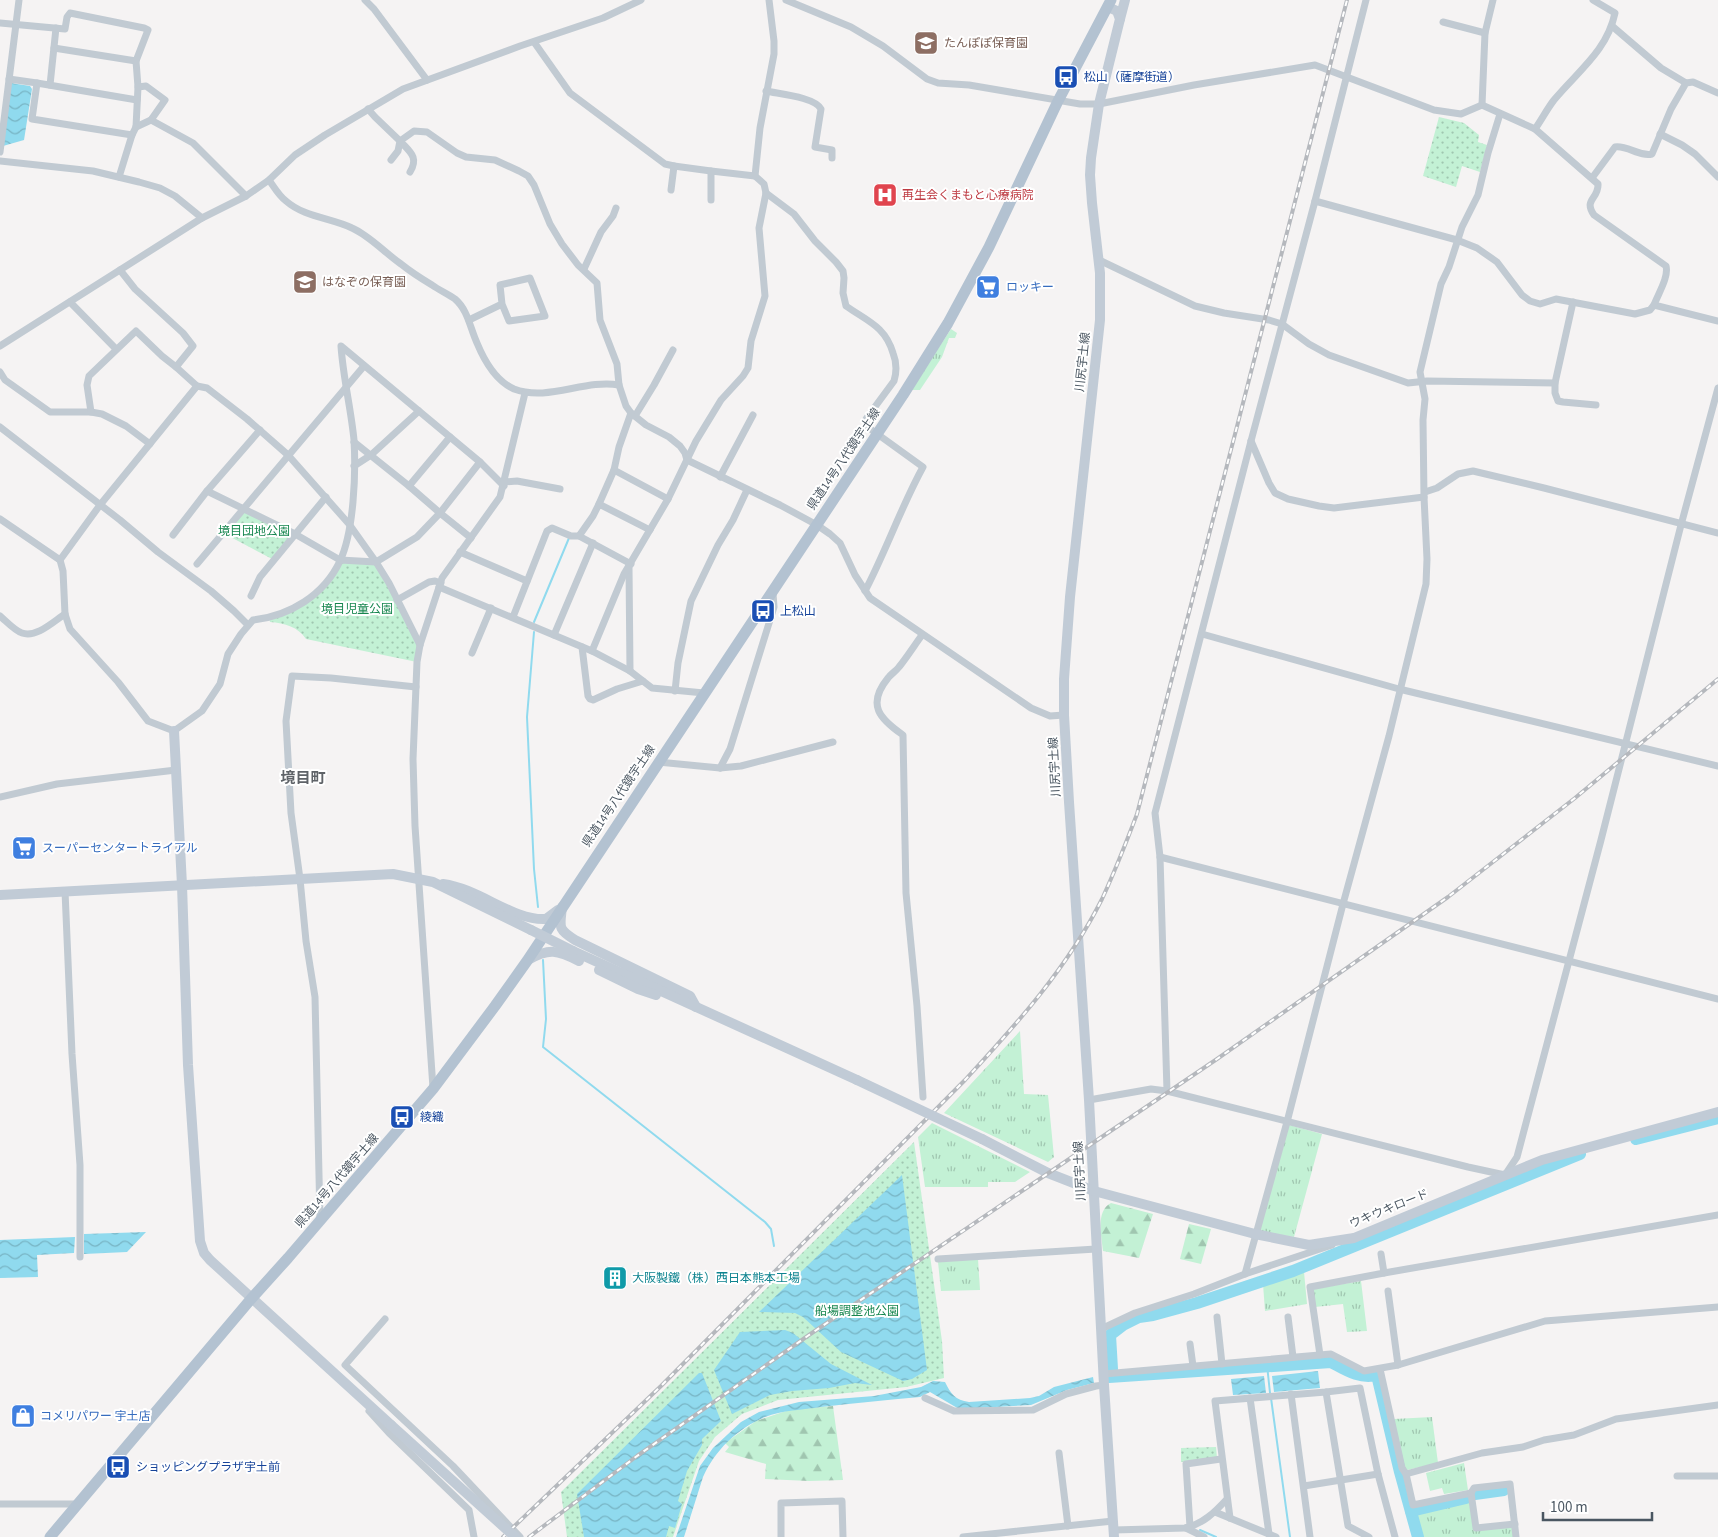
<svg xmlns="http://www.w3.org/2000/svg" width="1718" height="1537" viewBox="0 0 1718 1537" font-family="'Source Sans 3','Noto Sans JP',sans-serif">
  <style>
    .grass { fill: url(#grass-tufts) }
    .forest { fill: url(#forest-firs) }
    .park { fill: url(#park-dots) }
    .water { fill: url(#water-waves) }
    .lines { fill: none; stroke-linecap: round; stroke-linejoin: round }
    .stream { stroke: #90daee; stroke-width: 2 }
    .river { stroke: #90daee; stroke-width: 12 }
    .street { stroke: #c1cad2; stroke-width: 7 }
    .secondary { stroke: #c1cbd6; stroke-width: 10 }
    .primary { stroke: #b3c2d1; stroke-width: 11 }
    .rail-casing { stroke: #b5b8bd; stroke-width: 4 }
    .rail { stroke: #fff; stroke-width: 2; stroke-dasharray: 5.5; stroke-linecap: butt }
    .secondary-bridge { stroke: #c1cbd6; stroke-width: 10 }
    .labels { text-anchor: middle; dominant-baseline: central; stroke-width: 4; stroke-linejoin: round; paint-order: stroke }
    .education-label { font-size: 12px; fill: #785e54; stroke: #fff; text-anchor: start }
    .transit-label { font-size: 12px; fill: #164399; stroke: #fff; text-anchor: start }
    .health-label { font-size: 12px; fill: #be3a42; stroke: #fff; text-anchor: start }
    .shop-label { font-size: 12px; fill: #366cbe; stroke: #fff; text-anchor: start }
    .street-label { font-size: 12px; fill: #4a5661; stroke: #fff }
    .park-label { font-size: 12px; fill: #17864f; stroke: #fff }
    .culture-label { font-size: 12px; fill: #0d838f; stroke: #fff; text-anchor: start }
    .quarter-label { font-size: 15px; font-weight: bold; fill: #5f6368; stroke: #fff }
  </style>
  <defs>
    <pattern id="grass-tufts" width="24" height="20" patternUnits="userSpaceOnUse" patternTransform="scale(1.25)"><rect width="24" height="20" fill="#c3f1d5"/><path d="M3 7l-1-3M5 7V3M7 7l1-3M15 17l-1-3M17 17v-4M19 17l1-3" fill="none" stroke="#a0c6b0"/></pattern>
    <pattern id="forest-firs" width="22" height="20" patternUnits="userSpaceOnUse" patternTransform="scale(1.25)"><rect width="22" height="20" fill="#c3f1d5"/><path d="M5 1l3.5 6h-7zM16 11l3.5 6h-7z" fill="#a0c6b0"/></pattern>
    <pattern id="park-dots" width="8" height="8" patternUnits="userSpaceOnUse" patternTransform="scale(1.25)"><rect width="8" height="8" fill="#c3f1d5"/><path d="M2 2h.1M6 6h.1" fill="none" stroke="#a0c6b0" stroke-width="1.8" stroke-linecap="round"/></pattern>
    <pattern id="water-waves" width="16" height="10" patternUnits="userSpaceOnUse" patternTransform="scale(1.25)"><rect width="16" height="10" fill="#90daee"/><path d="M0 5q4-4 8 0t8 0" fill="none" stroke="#78b4c4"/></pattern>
  </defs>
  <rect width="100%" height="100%" fill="#f5f3f3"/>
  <!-- grass -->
  <g class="grass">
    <path d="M951,329L957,333L955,338H949L942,357L920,390H911Z"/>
    <path d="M1020,1031L1024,1094L1048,1095L1054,1157L1048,1162L944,1113Z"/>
    <path d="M932,1123L1030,1172L1015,1182H988V1187H925L918,1137Z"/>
    <path d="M1289,1125L1322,1134L1294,1237L1259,1231Z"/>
    <path d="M978,1259L980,1290L941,1291L938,1262Z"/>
    <path d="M1304,1272L1307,1304L1265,1311L1263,1284Z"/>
    <path d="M1361,1281L1367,1331L1347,1332L1343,1304L1315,1307L1313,1289Z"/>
    <path d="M1432,1417L1438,1463L1407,1470L1404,1468L1394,1419Z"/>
    <path d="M1464,1463L1468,1490L1444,1494L1442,1488L1430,1491L1426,1473Z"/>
    <path d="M1472,1500L1476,1527L1515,1524L1516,1537H1422L1415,1514Z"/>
  </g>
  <!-- forest -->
  <g class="forest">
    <path d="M1111,1203L1153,1214L1139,1258L1103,1251C1102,1237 1095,1211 1111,1203Z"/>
    <path d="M1189,1224L1211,1229L1201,1264L1180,1259Z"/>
    <path d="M833,1406L843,1480L809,1481L765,1479L766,1464L725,1452L729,1447L725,1443L756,1421L789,1410Z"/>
  </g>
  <!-- park -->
  <g class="park">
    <path d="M1439,117L1464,123L1479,135L1478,142L1487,145L1480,172L1462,166L1456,187L1423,176Z"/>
    <path d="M244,508L295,534L274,560L223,533Z"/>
    <path d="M340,560L376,562L420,645L417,662L306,639C298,627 285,623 270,622L269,618L312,596Z"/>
    <path d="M914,1142L942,1341L944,1378L906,1387L778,1400L742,1414L715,1437L699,1461L673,1537H567L561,1492Z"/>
    <path d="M1216,1447L1217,1458L1181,1462V1448Z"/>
  </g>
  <!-- water -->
  <g class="water">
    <path d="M11,83L30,86L32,89L24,140L3,146Z"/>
    <path d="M902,1175L927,1370L912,1379L903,1381L841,1352L803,1317L795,1313L759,1312Z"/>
    <path d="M146,1232L127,1252L84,1254V1234Z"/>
    <path d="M75,1237L74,1253L37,1255L38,1277L0,1278V1240Z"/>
    <path d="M785,1330L793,1333L831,1364L872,1385L855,1383L829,1388L792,1391L770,1395L732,1414L714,1370L740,1332Z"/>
    <path d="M1318,1371L1320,1388L1274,1392L1272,1376Z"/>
    <path d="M699,1373H702L721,1421L702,1439V1445L687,1471L678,1501L682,1504L675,1528L669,1526L666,1537H584L577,1494Z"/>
    <path d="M1264,1376L1266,1393L1233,1395L1231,1379Z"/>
    <path d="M1093,1377L1094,1383L1067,1390L1031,1405L959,1409L930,1392L920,1397C887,1400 854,1403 821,1407C803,1410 782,1410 765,1417C738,1428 715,1450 703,1477L684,1537H676L700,1466L713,1448L741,1422L759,1412L799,1402L874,1396L921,1387L933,1381L945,1382C951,1394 955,1400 969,1402L1030,1398L1039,1396L1054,1387Z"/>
  </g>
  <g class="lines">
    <!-- stream -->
    <g class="stream">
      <path d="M534,622L569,538"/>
      <path d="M534,632L527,717L534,869L538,907"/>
      <path d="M543,960L546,1019L543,1047L765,1222L771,1229L774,1246"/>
      <path d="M1267,1365L1270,1393"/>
      <path d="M1271,1398L1290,1537"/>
      <path d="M1200,1530L1216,1537"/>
    </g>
    <!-- river -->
    <g class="river">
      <path d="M1636,1139L1718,1118"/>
      <path d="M1112,1369L1110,1335L1123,1325L1139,1317L1153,1315L1197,1303L1293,1271L1580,1154"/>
      <path d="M1109,1377L1331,1362C1346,1370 1359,1379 1377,1375L1400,1472L1418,1537"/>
      <path d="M1475,1494L1504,1490"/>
      <path d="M1411,1511L1466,1498"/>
    </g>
    <!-- street -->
    <g class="street">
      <path d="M365,0L374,9L427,80"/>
      <path d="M786,0L851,27L883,46L927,79L938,83L969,85L1080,104H1099L1194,85L1315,65L1434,110L1461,114L1482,105L1535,129L1598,184C1599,199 1583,199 1594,215L1666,266C1669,277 1658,294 1654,305L1718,321"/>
      <path d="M1443,22L1485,33"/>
      <path d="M0,23L65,29L67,17L70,13L144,28L148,30L136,61L138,87L136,127L132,135L119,177"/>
      <path d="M1612,26L1661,68L1686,83"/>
      <path d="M534,42L570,93L665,164L674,166"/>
      <path d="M54,48L136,61"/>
      <path d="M9,79L37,83"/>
      <path d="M50,85L56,28"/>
      <path d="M766,91C779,94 815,97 821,109L815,147L832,150V158"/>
      <path d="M1482,105L1485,33L1493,0"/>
      <path d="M368,109L375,117L400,141L414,131L427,132L457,153L466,157L495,160L519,171L528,176L534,185L550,224L562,244L578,265L597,283L600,320L617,364L619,385L626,406L631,413L646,425L669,437L680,446L685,453L687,460L780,505L817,525L830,534L840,543L855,575L870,598L1031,708L1050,716L1064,715"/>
      <path d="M151,120L193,143L246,196"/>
      <path d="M136,127L151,120L165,100L146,86L138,87"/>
      <path d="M1535,129C1542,119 1547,109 1554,100C1578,71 1607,51 1615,13L1593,0"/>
      <path d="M1660,134L1682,145L1695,154L1718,177"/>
      <path d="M132,135L32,119L37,83L137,100"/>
      <path d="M0,152L19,0"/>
      <path d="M391,160L398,151L400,141C410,152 419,157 410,172"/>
      <path d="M0,161L93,171L139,182L160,188L175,196L202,218"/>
      <path d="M755,176L760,128L774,54V41L769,0"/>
      <path d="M1592,178L1615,147C1627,145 1640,157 1652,154L1671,109L1686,83L1693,82L1718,93"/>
      <path d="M269,180C274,187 279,196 286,201C304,217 331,218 352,228C370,236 385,253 401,264C411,272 422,279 432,285C439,290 448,294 455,299C468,310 470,328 477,343C484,360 496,381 514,389C548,402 584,379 619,385"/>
      <path d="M671,190L674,166L711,171"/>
      <path d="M766,193L794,214L815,241L836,262L843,271L844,278L843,293L846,306C867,321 885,326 893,353C897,363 897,371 894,381L866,419V423L869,428L923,467C901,507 886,551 865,591"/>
      <path d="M1315,201L1457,240L1477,248L1497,262L1522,295L1530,301L1540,304L1556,299L1635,314L1650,310L1654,305"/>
      <path d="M1099,260L1195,306L1224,313L1269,320L1282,324L1309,344L1329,355L1408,383L1427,381L1555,383"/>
      <path d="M584,269L601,232L613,216L616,208"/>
      <path d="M120,270L135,289L183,333L193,346L176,367L197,386L207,388L247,419L288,455L349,524L376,562L389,583L420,645"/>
      <path d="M70,302L116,349"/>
      <path d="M1573,302L1555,383V393L1558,401L1563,402L1596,405"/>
      <path d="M469,320L502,304L509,321L545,316L530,278L500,285L502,304"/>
      <path d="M0,346L202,218L246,196L269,180L295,155L325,135L403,89L520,46L603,18L641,0"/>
      <path d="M0,372L5,380L50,412H91L102,414L126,426L150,444"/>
      <path d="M91,412L87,385L89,376L136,331L162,356L176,367"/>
      <path d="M635,416L654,385L673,350"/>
      <path d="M0,427L120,520L158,552L211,591L234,611L248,625"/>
      <path d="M1251,441L1269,483L1275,493L1288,499L1319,506L1334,508L1424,497"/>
      <path d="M354,466L371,455L419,411"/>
      <path d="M614,470L668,499"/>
      <path d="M720,477L753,415"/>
      <path d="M504,482L517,481L560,489"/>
      <path d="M409,486L450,437"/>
      <path d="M207,491L260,430"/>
      <path d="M1425,492L1437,488L1458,474L1473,471L1544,488L1718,533"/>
      <path d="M599,504L614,470L619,447L631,413"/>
      <path d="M0,519L60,560L63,571L65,614L70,629L118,682L148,721L174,731L202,711L220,684L228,654L241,634L253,620C290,616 324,595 340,561C354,531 356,473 354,440C351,409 343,377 341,346L480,462L504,486"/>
      <path d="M173,535L207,491L295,534L340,560L376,562L417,537L440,513L409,486L354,442"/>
      <path d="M579,536L593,516L599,504L650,530"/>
      <path d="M471,538L440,513L480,462"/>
      <path d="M460,552L527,581"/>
      <path d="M60,560L100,505L197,386"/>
      <path d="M197,564L364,366"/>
      <path d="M629,567L630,671"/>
      <path d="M439,587L592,651L630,671L652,688L704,693"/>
      <path d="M251,596L260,577L326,497"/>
      <path d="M397,600L429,582L435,581L441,583"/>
      <path d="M0,616C6,621 15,631 22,633C37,638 54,621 65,614"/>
      <path d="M513,617L547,531L552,528L571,536H579L631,564"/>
      <path d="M1202,634L1399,689L1718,766"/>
      <path d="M554,635L593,543"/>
      <path d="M922,635C914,646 907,657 899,667C896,671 891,674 888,678C866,705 880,719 903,735L906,893L917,1006L923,1097"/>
      <path d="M582,647L588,696L590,699L593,700L617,689L643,681"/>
      <path d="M592,651L624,574L668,499L696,441L721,400L743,376L748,368L751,341L765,296L759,228L766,193L764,184L755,176L711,171V200"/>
      <path d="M472,653L491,608"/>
      <path d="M675,691L678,663L691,601L718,545L733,520L747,490"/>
      <path d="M658,762L720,768L741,766L833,742"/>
      <path d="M720,768L730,749L774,607L773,593"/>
      <path d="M0,797L57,784L176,770"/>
      <path d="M1160,857L1718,999"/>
      <path d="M65,891L72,1054L80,1165V1257"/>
      <path d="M433,1088L415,826L413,759L417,662L420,645L442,578L500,497L525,393"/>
      <path d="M1167,1091L1160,857L1155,813L1251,441L1315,201L1366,0"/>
      <path d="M1089,1100L1151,1089L1167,1091L1468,1167L1505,1175L1517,1157L1601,840L1681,525L1718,388"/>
      <path d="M320,1219L315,997L306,941L300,879L291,813L286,721L292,676L331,678L416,687"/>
      <path d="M938,1259L1096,1249"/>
      <path d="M1384,1273L1718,1215"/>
      <path d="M1245,1274L1287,1122L1343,904L1389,736L1426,584L1427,559L1424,497L1423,420L1425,399L1420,372L1441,284L1449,267L1462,227L1478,195L1488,153L1500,114"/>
      <path d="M1388,1291L1398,1365"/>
      <path d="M1217,1317L1222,1364"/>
      <path d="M1288,1317L1293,1357"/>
      <path d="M385,1319L345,1365L453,1466L520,1537"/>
      <path d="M1101,1329L1135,1313L1194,1294L1245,1274L1332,1245"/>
      <path d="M1190,1344L1193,1366"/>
      <path d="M1320,1355L1310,1287L1384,1273L1381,1254"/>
      <path d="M1380,1369L1402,1468L1406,1474L1482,1453L1523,1447L1544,1440L1574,1435L1616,1419L1718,1405"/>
      <path d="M1104,1374L1331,1354L1364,1371L1398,1365L1545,1321L1718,1307"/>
      <path d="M1326,1392L1348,1526L1369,1537"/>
      <path d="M1291,1394L1310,1537"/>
      <path d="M925,1398L954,1411L1033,1410L1066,1394L1096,1386L1104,1385"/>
      <path d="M1250,1398L1269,1534"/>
      <path d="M369,1411L389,1433L469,1510L474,1537"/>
      <path d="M1059,1453L1068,1526"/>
      <path d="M1406,1474L1413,1505L1471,1493L1476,1528L1515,1524"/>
      <path d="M1677,1476H1718"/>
      <path d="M1304,1486L1378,1474"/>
      <path d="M1471,1493L1474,1488L1510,1484L1516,1537"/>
      <path d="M0,1504H79"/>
      <path d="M1215,1512L1276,1537"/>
      <path d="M1230,1518L1215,1401L1326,1392L1360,1388L1378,1474L1395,1537"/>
      <path d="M1190,1527L1186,1464L1221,1459"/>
      <path d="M1186,1528L1204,1537"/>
      <path d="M1114,1530L1185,1528C1203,1524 1215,1512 1227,1499"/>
      <path d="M781,1537V1503L842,1501L843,1537"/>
      <path d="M963,1537L1113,1521"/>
    </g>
    <!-- secondary -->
    <g class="secondary">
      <path d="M1108,7L1117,11L1120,19L1099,104L1091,158L1090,175L1092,203L1100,273V320L1070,597L1064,679V715L1069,802L1089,1100L1104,1385L1114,1537"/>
      <path d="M1120,19L1125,0"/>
      <path d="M174,731L182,885L188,1065L200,1241L204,1253L210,1260L391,1425"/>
      <path d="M443,884C480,889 513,921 546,919L558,910"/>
      <path d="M0,895L393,874L433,882L531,930"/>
      <path d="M562,907C560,927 557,929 575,940L690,996L696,1007"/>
      <path d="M573,951L857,1080"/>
      <path d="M528,960C549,948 557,950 579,961"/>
      <path d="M599,970L638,989L656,995"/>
      <path d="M982,1139L1048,1173L1094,1191L1255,1234L1309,1245L1354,1238L1542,1160L1718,1112"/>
    </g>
    <!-- primary -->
    <path class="primary" d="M50,1537L251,1299L288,1258L433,1089L495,1006L527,961L903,395L948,323L989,247L1058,101L1111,0"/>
    <defs>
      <g id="rail">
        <path d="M503,1537L661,1386L965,1080C1017,1024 1068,967 1102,899C1115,871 1126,843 1137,814L1347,0"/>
        <path d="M529,1537L637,1456L809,1335L1217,1059L1448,897L1575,798L1718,679"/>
      </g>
    </defs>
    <!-- rail casing -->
    <use href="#rail" class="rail-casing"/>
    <!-- rail -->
    <use href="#rail" class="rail"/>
    <!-- secondary-bridge -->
    <g class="secondary-bridge">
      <path d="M531,930L573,951"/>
      <path d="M857,1080L982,1139"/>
      <path d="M391,1425L515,1537"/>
    </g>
  </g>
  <!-- icons -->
  <defs>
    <symbol id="school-square" viewBox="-11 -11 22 22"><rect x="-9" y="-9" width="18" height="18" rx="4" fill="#8d6e63" stroke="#fff"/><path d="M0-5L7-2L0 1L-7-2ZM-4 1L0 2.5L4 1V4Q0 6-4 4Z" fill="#fff"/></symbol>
    <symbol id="bus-square" viewBox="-11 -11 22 22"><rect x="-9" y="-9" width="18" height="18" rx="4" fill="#1a4fb4" stroke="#fff"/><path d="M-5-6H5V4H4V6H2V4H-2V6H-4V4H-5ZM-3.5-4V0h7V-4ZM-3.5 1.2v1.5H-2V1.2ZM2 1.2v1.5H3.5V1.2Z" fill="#fff"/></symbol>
    <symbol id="hospital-square" viewBox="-11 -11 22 22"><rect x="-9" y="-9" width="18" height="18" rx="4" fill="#e0444e" stroke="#fff"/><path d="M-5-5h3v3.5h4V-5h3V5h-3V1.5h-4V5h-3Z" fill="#fff"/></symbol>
    <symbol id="supermarket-square" viewBox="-11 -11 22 22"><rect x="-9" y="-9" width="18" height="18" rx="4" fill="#3f7fe0" stroke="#fff"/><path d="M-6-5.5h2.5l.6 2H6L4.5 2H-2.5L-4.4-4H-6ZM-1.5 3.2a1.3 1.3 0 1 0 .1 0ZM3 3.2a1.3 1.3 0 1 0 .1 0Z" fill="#fff"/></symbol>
    <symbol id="building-square" viewBox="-11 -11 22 22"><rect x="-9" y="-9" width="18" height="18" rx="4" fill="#0f9aa8" stroke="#fff"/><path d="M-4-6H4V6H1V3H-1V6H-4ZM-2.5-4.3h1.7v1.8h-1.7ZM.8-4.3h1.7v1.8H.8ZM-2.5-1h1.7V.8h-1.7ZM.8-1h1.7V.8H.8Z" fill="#fff"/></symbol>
    <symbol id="shop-square" viewBox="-11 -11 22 22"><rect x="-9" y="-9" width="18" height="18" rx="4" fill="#3f7fe0" stroke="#fff"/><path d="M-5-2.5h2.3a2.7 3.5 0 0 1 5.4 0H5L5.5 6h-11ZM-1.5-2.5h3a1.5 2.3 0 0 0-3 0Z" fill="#fff"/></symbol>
  </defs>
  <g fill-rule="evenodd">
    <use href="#school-square" x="912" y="29" width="28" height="28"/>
    <use href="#bus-square" x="1052" y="63" width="28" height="28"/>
    <use href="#hospital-square" x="871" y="181" width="28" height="28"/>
    <use href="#school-square" x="291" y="268" width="28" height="28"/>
    <use href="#supermarket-square" x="974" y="273" width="28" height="28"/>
    <use href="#bus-square" x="749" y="597" width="28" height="28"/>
    <use href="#supermarket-square" x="10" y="834" width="28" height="28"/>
    <use href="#bus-square" x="388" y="1103" width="28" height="28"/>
    <use href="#building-square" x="601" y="1264" width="28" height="28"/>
    <use href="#shop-square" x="9" y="1402" width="28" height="28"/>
    <use href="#bus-square" x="104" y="1453" width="28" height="28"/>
  </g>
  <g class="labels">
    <!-- education labels -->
    <g class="education-label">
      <text x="944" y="43">たんぽぽ保育園</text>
      <text x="322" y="282">はなぞの保育園</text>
    </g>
    <!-- transit labels -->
    <g class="transit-label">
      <text x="1084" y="77">松山（薩摩街道）</text>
      <text x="780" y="611">上松山</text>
      <text x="420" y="1117">綾織</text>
      <text x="136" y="1467">ショッピングプラザ宇土前</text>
    </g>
    <!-- health labels -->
    <g class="health-label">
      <text x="902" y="195">再生会くまもと心療病院</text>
    </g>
    <!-- shop labels -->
    <g class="shop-label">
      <text x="1006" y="287">ロッキー</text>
      <text x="42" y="848">スーパーセンタートライアル</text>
      <text x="40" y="1416">コメリパワー 宇土店</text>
    </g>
    <!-- street labels -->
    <g class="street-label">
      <text transform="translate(1083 362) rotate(-84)">川尻宇土線</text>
      <text transform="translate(844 459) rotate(-56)">県道14号八代鏡宇土線</text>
      <text transform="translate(1055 767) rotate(-93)">川尻宇土線</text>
      <text transform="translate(619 796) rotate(-56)">県道14号八代鏡宇土線</text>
      <text transform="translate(1080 1171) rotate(-93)">川尻宇土線</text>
      <text transform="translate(337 1181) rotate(-49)">県道14号八代鏡宇土線</text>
      <text transform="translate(1389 1209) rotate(-22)">ウキウキロード</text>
    </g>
    <!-- park labels -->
    <g class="park-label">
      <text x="254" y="531">境目団地公園</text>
      <text x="357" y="609">境目児童公園</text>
      <text x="857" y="1311">船場調整池公園</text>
    </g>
    <!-- culture labels -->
    <g class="culture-label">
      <text x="632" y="1278">大阪製鐵（株）西日本熊本工場</text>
    </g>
    <!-- quarter labels -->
    <g class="quarter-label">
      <text x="303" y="778">境目町</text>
    </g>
  </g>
  <!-- scale -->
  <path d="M1543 1512v8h109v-8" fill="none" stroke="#4a5661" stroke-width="2.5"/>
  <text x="1550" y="1512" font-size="15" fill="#4a5661" stroke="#ffffff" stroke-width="4" paint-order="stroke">100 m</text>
</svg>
